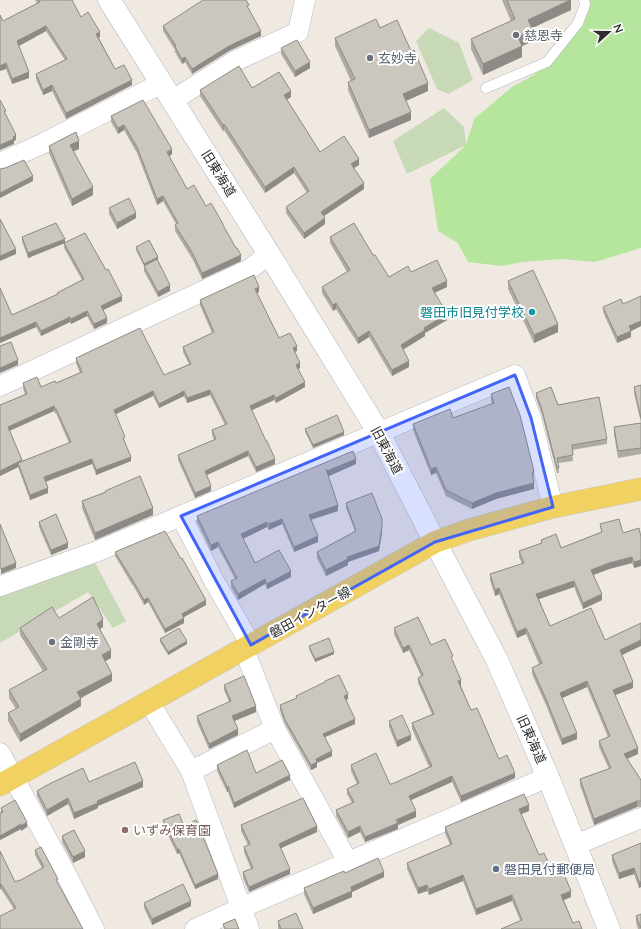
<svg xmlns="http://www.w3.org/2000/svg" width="641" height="929" viewBox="0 0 641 929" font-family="Lato,'Noto Sans JP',sans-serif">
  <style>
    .green { fill: #b6e59e }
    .cemetery { fill: #c8d9b8 }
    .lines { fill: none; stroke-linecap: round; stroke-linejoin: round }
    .service-casing { stroke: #b4b7c1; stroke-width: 11 }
    .minor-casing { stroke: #b4b7c1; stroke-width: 21 }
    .tertiary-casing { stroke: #b4b7c1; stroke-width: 23 }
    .primary-casing { stroke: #c9c9c9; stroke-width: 23 }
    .service { stroke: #fff; stroke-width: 10 }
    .minor { stroke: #fff; stroke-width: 20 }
    .tertiary { stroke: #fff; stroke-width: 22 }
    .primary { stroke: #f2d163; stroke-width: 22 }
    .wall { fill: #afaba4; fill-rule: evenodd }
    .shaded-wall { fill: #8e8b86 }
    .building { fill: #cbc7bf; stroke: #8e8b86 }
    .marked { fill: #4264fb; fill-opacity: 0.2; stroke: #4264fb; stroke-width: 3; stroke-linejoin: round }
    .worship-dot { fill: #6b7280; stroke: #fff; stroke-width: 1.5 }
    .culture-dot { fill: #0f9aa8; stroke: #fff; stroke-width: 1.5 }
    .education-dot { fill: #8d6e63; stroke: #fff; stroke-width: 1.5 }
    .service-dot { fill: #5c6f8a; stroke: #fff; stroke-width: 1.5 }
    .labels { text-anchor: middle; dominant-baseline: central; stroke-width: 4; stroke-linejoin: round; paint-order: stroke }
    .worship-label { font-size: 13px; fill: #5b616d; stroke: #fff; text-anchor: start }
    .street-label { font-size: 13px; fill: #2e2e2e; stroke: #fff }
    .culture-label { font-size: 13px; fill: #0d838f; stroke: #fff; text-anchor: end }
    .education-label { font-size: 13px; fill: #785e54; stroke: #fff; text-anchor: start }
    .service-label { font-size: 13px; fill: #4e5e75; stroke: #fff; text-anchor: start }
  </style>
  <rect width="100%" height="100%" fill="#efe9e1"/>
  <!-- green -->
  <path class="green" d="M585,0H641V248L595,262L562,259L522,262L502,266L468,262L458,243L438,231L430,179L466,145L474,119L512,87L534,75L583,14Z"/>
  <!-- cemetery -->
  <g class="cemetery">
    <path d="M429,28L459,43L473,80L448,94L437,89L416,41Z"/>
    <path d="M444,108L464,127L466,145L407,174L393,141Z"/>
    <path d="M94,561L126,621L113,628L88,592L0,643V597Z"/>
  </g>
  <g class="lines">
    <defs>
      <path id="service" d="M486,88L547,62L578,23L585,5L584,0"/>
      <g id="minor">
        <path d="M173,100L235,61L298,32L305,0"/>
        <path d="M0,163L44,143L162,83"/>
        <path d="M0,386L250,269L269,254"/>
        <path d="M181,516L214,581L251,645"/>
        <path d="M0,586L98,551L515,375L531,418L553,507"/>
        <path d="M244,649L275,729L348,862"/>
        <path d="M149,702L191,771L249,929"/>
        <path d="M0,753L65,872L94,929"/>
        <path d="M191,771L275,729"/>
        <path d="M575,845L641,818"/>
        <path d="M195,929L241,908L548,777"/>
      </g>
      <path id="tertiary" d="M109,0L269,254L379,433L435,542L497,660L548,777L609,929"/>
      <path id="primary" d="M0,785L435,542L469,530L553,507L641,489"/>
    </defs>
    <!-- service casing -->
    <use href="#service" class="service-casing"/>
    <!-- minor casing -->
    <use href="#minor" class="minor-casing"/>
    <!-- tertiary casing -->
    <use href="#tertiary" class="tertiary-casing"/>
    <!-- primary casing -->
    <use href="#primary" class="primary-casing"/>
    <!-- service -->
    <use href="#service" class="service"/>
    <!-- minor -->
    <use href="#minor" class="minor"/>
    <!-- tertiary -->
    <use href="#tertiary" class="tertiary"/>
    <!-- primary -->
    <use href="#primary" class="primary"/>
  </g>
  <!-- wall -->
  <g class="wall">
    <path d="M35,0H72L81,17L100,37L99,38L115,69L132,85L66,119L52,91L43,95L36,79V74L65,60L46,31L19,46L29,78L12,84L6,69L3,21L37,3Z"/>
    <path d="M502,0H571V10L532,28L533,41L522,46V57L483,75L471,49V39L511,21Z"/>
    <path d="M249,9L261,36L229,51L192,74L185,62L182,64L175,52V50L163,31V26Z"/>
    <path d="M380,28L428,91L406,101L411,120L369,138L348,90V82L351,81L335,46V38Z"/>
    <path d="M281,48L310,68L295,77L281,54Z"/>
    <path d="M252,88L291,97L287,100L320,152L359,165L354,168L364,189L324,216L325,224L304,239L286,213V207L307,193L294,173L265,193L224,130L223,131L200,96V90Z"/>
    <path d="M111,116L172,154L169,157L187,189L206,206L223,226L241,261L202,279L193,260L175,231V225L176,224L163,201L157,205L137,153L124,130L118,134L111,122Z"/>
    <path d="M49,146L79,149L73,151L93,195L72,206L49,153Z"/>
    <path d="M109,208L136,218L117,229L109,214Z"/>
    <path d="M22,237L65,242L122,301L103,310L107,323L94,329L87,316L71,324L70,322L41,336L36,327L0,343V288L12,315L57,294V293L82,280L64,248V243L28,258L22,241Z"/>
    <path d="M330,237L373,255L389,277L411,272L447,287L434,293L447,320L425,333V336L403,349L409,367L392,376L369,337L358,344L336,309L333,311L322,293V287L347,272L330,243Z"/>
    <path d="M136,247L158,260L170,291L158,297L144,271V266L136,250Z"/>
    <path d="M508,281L558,332L534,343L508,289Z"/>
    <path d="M259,292L257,293L279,338L297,351L295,352L300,368L298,369L305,387L276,403L274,400L252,410L275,464L256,472L248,456L206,475L211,491L195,498L178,460V455L214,440L212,435V430L225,425L210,395L187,403L184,396L159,408L153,396L116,414L131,461L96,475L92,464L46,482L48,493L30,500L18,467L0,476V405L25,394L23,388V383L41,387L56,383L80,373L76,363V358L164,375L189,364L183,352V347L212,333L200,305V300ZM54,411L55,414L56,413L69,443L22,461L10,431Z"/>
    <path d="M641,297V326L631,331V337L617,343L603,312V307L623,304Z"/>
    <path d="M641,385V454L618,458L614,434V427L641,423L634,393V387Z"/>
    <path d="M536,393L558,405L607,439V444L572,450L573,461L558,463L559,473H557L542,415L536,398Z"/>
    <path d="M491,394L534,471V477H533L534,489L496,499L472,509L446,496L436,473L431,475L413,430V424L453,418L492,404L491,400Z"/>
    <path d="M305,429L344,435L313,448L305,432Z"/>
    <path d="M356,464L328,476L338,511L311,520L318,542L294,552L282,524L269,530L267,527L243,538L255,563L291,577L267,589L265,584L238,600L231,587V581L235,579L218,547L211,551L197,522V516Z"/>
    <path d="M105,491L153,515L95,540L82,508V501L105,492Z"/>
    <path d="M346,503L382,533L379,551L348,562V565L326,576L317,558V552L355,531L346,508Z"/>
    <path d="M39,522L68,548L51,555L39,527Z"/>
    <path d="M600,524L623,533L641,537V566L634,568L632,563L609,569L593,575L602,600L583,609L574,587L539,599L550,626L605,640L622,655L633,688L615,695L638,754L627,759L641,780V807H637L594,825L580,785V779L609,769L599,747V741L608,737L587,687L562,698L577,739L562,745L546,705L532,674V668L539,664L526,634L517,638L499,594L495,596L490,580V574L522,564L519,557V551L541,543V540L561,548L601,532Z"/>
    <path d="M115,552L206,605L184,617V623L165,633L148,602L144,605L133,585V586L115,556Z"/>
    <path d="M59,618L103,627L100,629L111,658L105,661L112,681L81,698V706L20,742L8,721V713L16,709L9,698V690L43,671L20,635V628Z"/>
    <path d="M394,628L431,645L453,662L461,686L471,710L499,759L515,778L461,802L452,782L411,800L416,817L398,825V829L365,842L360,832L348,838L336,816V810L352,803L347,794V789L357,784L351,771V765L392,784L429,767L412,729V723L432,714L418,683V678L421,676L409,650L403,653L394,634Z"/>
    <path d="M160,639L187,644L168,655L160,642Z"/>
    <path d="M309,646L334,654L315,662L309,649Z"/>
    <path d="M325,681L348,699L346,700L355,724L325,737L332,756L317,763V767L311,770L285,724L280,710V705L296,698V696L325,683Z"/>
    <path d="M224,685L256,712L234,721L238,735L209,749L197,722V716L229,702L224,690Z"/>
    <path d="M389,721L411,740L397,747L389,727Z"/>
    <path d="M217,765L256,773L290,780L234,808L228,792H227L217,771Z"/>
    <path d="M89,782L143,787L98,806V808L74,819L68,804L47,816L37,796V791Z"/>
    <path d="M1,808L27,827L21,831V829L0,840Z"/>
    <path d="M529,811L521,814L539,855L571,897L564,900L573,923L582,929L520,920L512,901L476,915L463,881L429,895L427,891L418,894L407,869V863L450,845L445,833V827Z"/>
    <path d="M163,820L184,826L218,879L195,889L179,853L177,854L163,825Z"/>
    <path d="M241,825L317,832L281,848L290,874L249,892L243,878V872L251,869L244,852V847L248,845L241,831Z"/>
    <path d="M62,836L85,857L73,863L62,842Z"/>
    <path d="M641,843V887L639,888L634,874L619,879L612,861V855Z"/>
    <path d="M35,850L58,883L14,909L1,889H0V851L15,882L19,881L42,868L35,855Z"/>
    <path d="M345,873L384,877L352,892V897L313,914L304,894V888Z"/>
    <path d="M144,903L191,906L152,925L144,908Z"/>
    <path d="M641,914V929H638L636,923V916Z"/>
    <path d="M278,921L303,929H278Z"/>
  </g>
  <!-- shaded-wall -->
  <g class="shaded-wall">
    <path d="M570,0H571V10L528,30V20Z"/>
    <path d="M46,26V31L17,47V41Z"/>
    <path d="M533,30V41L518,48V37Z"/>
    <path d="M261,31V36L229,51L192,74V69L229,46Z"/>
    <path d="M100,32V37L96,39V34Z"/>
    <path d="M522,46V57L483,75V64Z"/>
    <path d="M185,57V62L182,64V59Z"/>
    <path d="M310,62V68L295,77V71Z"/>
    <path d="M6,63V69L0,71V66Z"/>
    <path d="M29,72V78L12,84V79Z"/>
    <path d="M132,80V85L66,119V113Z"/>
    <path d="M428,83V91L403,102V94Z"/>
    <path d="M52,85V91L43,95V90Z"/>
    <path d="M291,91V97L284,101V95Z"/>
    <path d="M411,112V120L369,138V130Z"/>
    <path d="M224,124V130L223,131V125Z"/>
    <path d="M124,125V130L118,134V128Z"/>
    <path d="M16,135V140L14,141V144L0,150V145Z"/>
    <path d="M79,141V149L70,153V145Z"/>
    <path d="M172,149V154L167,158V152Z"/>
    <path d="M359,159V165L351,170V164Z"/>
    <path d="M294,167V173L265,193V187Z"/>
    <path d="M33,176V181L0,198V193Z"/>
    <path d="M364,183V189L321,218V212Z"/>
    <path d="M93,187V195L72,206V199Z"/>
    <path d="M163,196V201L157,205V199Z"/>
    <path d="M136,213V218L117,229V223Z"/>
    <path d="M325,218V224L304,239V233Z"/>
    <path d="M65,239V243L28,258V253Z"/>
    <path d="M16,249V254L0,261V256Z"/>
    <path d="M241,255V261L202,279V273Z"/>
    <path d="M158,257V260L144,267V264Z"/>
    <path d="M447,281V287L432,294V288Z"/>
    <path d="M170,285V291L158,297V292Z"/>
    <path d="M259,287V292L255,294V289Z"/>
    <path d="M122,296V301L101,311V306Z"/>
    <path d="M336,303V309L333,311V305Z"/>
    <path d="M87,311V316L71,324V319Z"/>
    <path d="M447,314V320L425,333V336L401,351V345L424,328Z"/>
    <path d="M70,317V322L41,336V331Z"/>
    <path d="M107,318V323L94,329V324Z"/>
    <path d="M641,321V326L629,332V326Z"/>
    <path d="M36,322V327L0,343V338Z"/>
    <path d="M558,324V332L534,343V335Z"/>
    <path d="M369,331V337L358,344V338Z"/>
    <path d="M631,331V337L617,343V337Z"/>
    <path d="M297,346V351L293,352V348Z"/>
    <path d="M18,360V365L0,373V368Z"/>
    <path d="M409,361V367L392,376V370Z"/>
    <path d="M300,363V368L296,370V365Z"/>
    <path d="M305,382V387L276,403V398Z"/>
    <path d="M210,390V395L187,403V398Z"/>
    <path d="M153,391V396L114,415V410Z"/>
    <path d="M184,391V396L159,408V404Z"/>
    <path d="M274,395V400L250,411V406Z"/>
    <path d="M54,406V411L8,431V427Z"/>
    <path d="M344,432V435L313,448V445Z"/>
    <path d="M248,451V456L205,476V471Z"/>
    <path d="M131,457V461L96,475V470Z"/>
    <path d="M92,459V464L44,482V477Z"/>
    <path d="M275,459V464L256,472V467Z"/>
    <path d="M356,459V464L327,477V471Z"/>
    <path d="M22,460V465L18,463V467L0,476V471Z"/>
    <path d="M436,467V473L431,475V469Z"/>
    <path d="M534,483V489L496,499L472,509V503L496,493Z"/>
    <path d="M211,486V491L195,498V493Z"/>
    <path d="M48,488V493L30,500V495Z"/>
    <path d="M338,505V511L309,520V515Z"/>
    <path d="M153,508V515L95,540V533Z"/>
    <path d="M282,519V524L269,530V524Z"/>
    <path d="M267,522V527L241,540V534Z"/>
    <path d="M382,527V533L379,551L348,562V565L326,576V570L347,557Z"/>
    <path d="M318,536V542L294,552V547Z"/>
    <path d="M218,542V547L211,551V545Z"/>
    <path d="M68,543V548L51,555V550Z"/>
    <path d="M632,557V563L609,569L591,576V570L609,563Z"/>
    <path d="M641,560V566L634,568V562Z"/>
    <path d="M16,563V568L1,574V569Z"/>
    <path d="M291,571V577L267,589V584Z"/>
    <path d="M265,579V584L238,600V594Z"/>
    <path d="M574,581V587L536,600V594Z"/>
    <path d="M499,588V594L495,596V590Z"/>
    <path d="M602,594V600L583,609V603Z"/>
    <path d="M148,598V602L144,605V600Z"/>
    <path d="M206,600V605L182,618V614Z"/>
    <path d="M184,618V623L165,633V629Z"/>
    <path d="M103,619V627L97,631V624Z"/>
    <path d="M526,628V634L517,638V632Z"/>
    <path d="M641,640V646L620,656V650Z"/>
    <path d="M187,641V644L168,655V652Z"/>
    <path d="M409,645V650L403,653V648Z"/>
    <path d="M111,650V658L102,663V655Z"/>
    <path d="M334,652V654L315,662V659Z"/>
    <path d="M112,674V681L77,700V692Z"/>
    <path d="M461,680V686L458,687V681Z"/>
    <path d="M587,681V687L560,699V693Z"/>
    <path d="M633,682V688L613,696V690Z"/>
    <path d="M348,694V699L344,701V696Z"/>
    <path d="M81,699V706L20,742V734Z"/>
    <path d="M256,706V712L232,722V716Z"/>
    <path d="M355,719V724L323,738V734Z"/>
    <path d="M238,729V735L209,749V744Z"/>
    <path d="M577,733V739L562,745V739Z"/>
    <path d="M411,735V740L397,747V741Z"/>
    <path d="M638,748V754L624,760V754Z"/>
    <path d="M332,751V756L317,763V767L311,770V765L316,759Z"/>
    <path d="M515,773V778L461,802V796Z"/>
    <path d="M290,775V780L234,808V803Z"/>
    <path d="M452,776V782L409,801V796Z"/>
    <path d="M143,781V787L98,806V808L74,819V813L97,801Z"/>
    <path d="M228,786V792H227V787Z"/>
    <path d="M68,798V804L47,816V810Z"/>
    <path d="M637,801V807L594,825V819Z"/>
    <path d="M529,805V811L519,815V809Z"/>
    <path d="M416,811V817L398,825V829L365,842V837L396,820Z"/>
    <path d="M27,822V827L21,831V826Z"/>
    <path d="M21,824V829L0,840V836Z"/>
    <path d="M317,826V832L279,849V844Z"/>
    <path d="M360,826V832L348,838V832Z"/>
    <path d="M177,849H179V853L177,854Z"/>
    <path d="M85,851V857L73,863V857Z"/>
    <path d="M634,868V874L619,879V873Z"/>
    <path d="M290,869V874L249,892V887Z"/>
    <path d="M384,872V877L352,892V897L313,914V908L351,887Z"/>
    <path d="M218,874V879L195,889V885Z"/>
    <path d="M463,875V881L429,895V889Z"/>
    <path d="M639,882H641V887L639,888Z"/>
    <path d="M1,884V889H0V885Z"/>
    <path d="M427,885V891L418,894V888Z"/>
    <path d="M571,891V897L561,901V895Z"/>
    <path d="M512,895V901L476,915V909Z"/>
    <path d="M191,901V906L152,925V919Z"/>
  </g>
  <!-- building -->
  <g class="building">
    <path d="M39,0H72L81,17L88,12L100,32L96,34L115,69L124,65L132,80L66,113L52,85L43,90L36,74L67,59L46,26L17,41L29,72L12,79L6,63L0,66V15L3,21L40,2Z"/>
    <path d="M203,0H246L249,5L247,6L261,31L229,46L192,69L185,57L182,59L175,47L176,46L163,26Z"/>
    <path d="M507,0H570L528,20L533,30L518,37L522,46L483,64L471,39L515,19Z"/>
    <path d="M376,19L380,28L397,20L411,51L414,50L428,83L403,94L411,112L369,130L348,82L355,79L335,38Z"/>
    <path d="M297,40L310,62L295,71L281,48Z"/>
    <path d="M239,66L252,88L279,72L291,91L284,95L320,152L344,136L359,159L351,164L364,183L321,212L325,218L304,233L286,207L309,191L294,167L265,187L224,124L223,125L200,90Z"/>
    <path d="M0,100L6,111H4L16,135L13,137L14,139L0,145Z"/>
    <path d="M143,100L172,149L167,152L187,189L194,185L206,206L211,203L223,224V225L236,248H237L241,255L202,273L193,254L175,225L178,223L163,196L157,199L137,147L124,125L118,128L111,116Z"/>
    <path d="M76,132L79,141L70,145L93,187L72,199L49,146Z"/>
    <path d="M24,160L33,176L0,193V169L5,168Z"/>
    <path d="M129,198L136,213L117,223L109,208Z"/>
    <path d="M0,219L16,249L0,256Z"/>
    <path d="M56,223L65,239L28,253L22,237Z"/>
    <path d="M354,223L373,255H375L389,277L408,266L411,272L437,260L447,281L432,288L447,314L424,328L425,330L401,345L409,361L392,370L369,331L358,338L336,303L333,305L322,287L350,270L330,237Z"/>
    <path d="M85,233L106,270L108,269L122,296L101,306L107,318L94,324L87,311L71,319L70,317L41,331L36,322L0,338V288L12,315L58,294L57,293L84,279L64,243Z"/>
    <path d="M149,240L158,257L144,264L136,247Z"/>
    <path d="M157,259L170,285L158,292L144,266Z"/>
    <path d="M533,270L558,324L534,335L508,281Z"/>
    <path d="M254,275L259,287L255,289L279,338L290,333L297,346L293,348L300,363L296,365L305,382L276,398L274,395L250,406L266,441H267L275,459L256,467L248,451L205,471L211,486L195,493L178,455L216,439L212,430L227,424L210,390L187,398L184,391L159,404L153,391L114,410L125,437L123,438L131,457L96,470L92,459L44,477L48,488L30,495L18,463L71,442L56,409H55L54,406L8,427L22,460L0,471V405L27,394L23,383L37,377L41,387L55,381L56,383L82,372L76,358L140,328L164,375L191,364L183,347L214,332L200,300Z"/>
    <path d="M641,296V321L629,326L631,331L617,337L603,307L621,299L623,304Z"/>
    <path d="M11,342L18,360L0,368V346Z"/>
    <path d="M641,385V418L634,387Z"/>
    <path d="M509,387L520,415L534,471L532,472L534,483L496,493L472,503L446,490L436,467L431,469L413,424L450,409L453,418L494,403L491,394Z"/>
    <path d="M551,387L558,405L599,397L607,439L572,445L573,455L557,458L559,468H557L542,410L536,393Z"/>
    <path d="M337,415L344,432L313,445L305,429Z"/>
    <path d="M641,423V448L618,451L614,427Z"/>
    <path d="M353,451L356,459L327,471L326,469L338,505L309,515L318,536L294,547L282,519L269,524L267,522L241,534L255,563L279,550L291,571L267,584L265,579L238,594L231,581L237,578L218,542L211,545L197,516Z"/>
    <path d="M140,476L153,508L95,533L82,501L106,492L105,491Z"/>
    <path d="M372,493L382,519V527L379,546L347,557L348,559L326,570L317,552L356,531L346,503Z"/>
    <path d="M56,514L68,543L51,550L39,522Z"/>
    <path d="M619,519L623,533L639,528L641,537V560L634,562L632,557L609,563L591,570L602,594L583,603L574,581L536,594L550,626L591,608L605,640L641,623V640L620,650L633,682L613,690L638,748L624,754L641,780V801H637L594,819L580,779L611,768L599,741L610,736L587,681L560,693L577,733L562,739L546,699L532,668L542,663L526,628L517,632L499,588L495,590L490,574L524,563L519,551L542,543L541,540L556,534L561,548L602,532L600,524Z"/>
    <path d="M0,524L16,563L1,569L0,567Z"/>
    <path d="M165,531L181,559L182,558L206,600L182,614L184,618L165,629L148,598L144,600L133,581L115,552Z"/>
    <path d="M93,597L103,619L97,624L111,650L102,655L112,674L77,692L81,699L20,734L8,713L19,707L9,690L47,669L20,628L52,607L59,618Z"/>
    <path d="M418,617L431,645L445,639L453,656L451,657L461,680L458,681L471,710L477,708L499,759L507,755L515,773L461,796L452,776L409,796L416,811L396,820L398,823L365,837L360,826L348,832L336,810L354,802L347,789L359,783L351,765L376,753L390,784H392L432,766L412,723L434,714L418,678L423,675L409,645L403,648L394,628Z"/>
    <path d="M179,628L187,641L168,652L160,639Z"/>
    <path d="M329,638L334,652L315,659L309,646Z"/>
    <path d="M339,675L348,694L344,696L355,719L323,734L332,751L316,759L317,762L311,765L285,720L280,705L297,698L296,696L325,682V681Z"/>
    <path d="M244,676L256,706L232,716L238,729L209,744L197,716L231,701L224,685Z"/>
    <path d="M402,715L411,735L397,741L389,721Z"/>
    <path d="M247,750L256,773L282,760L290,775L234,803L228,786L227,787L217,765Z"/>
    <path d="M135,762L143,781L97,801L98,803L74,813L68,798L47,810L37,791L49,784L83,768L89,782Z"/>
    <path d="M524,794L529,805L519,809L539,855L544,853L554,875L563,872L571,891L561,895L573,923L579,921L582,929H501L522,920L512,895L476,909L463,875L429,889L427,885L418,888L407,863L452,844L445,827Z"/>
    <path d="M303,798L317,826L279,844L290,869L249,887L243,872L253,868L244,847L250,844L241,825Z"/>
    <path d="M15,800L27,822L21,826V824L0,836V813L3,812L1,808Z"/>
    <path d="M179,814L184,826L196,820L204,836L203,837L218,874L195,885L179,849H177L163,820Z"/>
    <path d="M74,830L85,851L73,857L62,836Z"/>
    <path d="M641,843V882H639L634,868L619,873L612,855Z"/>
    <path d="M41,847L58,879L56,880L83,929H0V916L16,908L1,884L0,885V851L15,882L19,880V881L44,867L35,850Z"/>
    <path d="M378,858L384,872L351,887L352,891L313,908L304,888L344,871L345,873Z"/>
    <path d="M183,884L191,901L152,919L144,903Z"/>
    <path d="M296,913L303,929H281L278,921Z"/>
    <path d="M641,914V928L636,916Z"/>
    <path d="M235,919L239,929H225L223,924Z"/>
  </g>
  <!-- marked area -->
  <path class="marked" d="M515,375L531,418L553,507L435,542L251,645L181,516Z"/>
  <!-- markers -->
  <g class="worship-dot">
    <circle cx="516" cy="35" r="4"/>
    <circle cx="370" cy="58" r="4"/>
    <circle cx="52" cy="642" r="4"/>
  </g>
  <circle class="culture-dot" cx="532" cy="312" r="4"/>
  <circle class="education-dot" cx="125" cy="830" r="4"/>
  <circle class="service-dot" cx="496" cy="869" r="4"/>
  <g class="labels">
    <!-- worship labels -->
    <g class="worship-label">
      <text x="524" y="35">慈恩寺</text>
      <text x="378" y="58">玄妙寺</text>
      <text x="60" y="642">金剛寺</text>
    </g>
    <!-- street labels -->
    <g class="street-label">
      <text transform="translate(219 173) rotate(58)">旧東海道</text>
      <text transform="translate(387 450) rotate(62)">旧東海道</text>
      <text transform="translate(310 612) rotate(-29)">磐田インター線</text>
      <text transform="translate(532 739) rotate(66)">旧東海道</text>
    </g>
    <!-- culture labels -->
    <g class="culture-label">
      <text x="524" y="312">磐田市旧見付学校</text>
    </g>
    <!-- education labels -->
    <g class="education-label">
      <text x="133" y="830">いずみ保育園</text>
    </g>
    <!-- service labels -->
    <g class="service-label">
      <text x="504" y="869">磐田見付郵便局</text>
    </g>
  </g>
  <!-- north arrow -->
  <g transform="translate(609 32) rotate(69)" stroke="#ffffff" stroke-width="3" paint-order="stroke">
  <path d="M0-3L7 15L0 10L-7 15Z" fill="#2e2e2e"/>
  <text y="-6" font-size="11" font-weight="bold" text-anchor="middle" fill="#2e2e2e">N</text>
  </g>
</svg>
